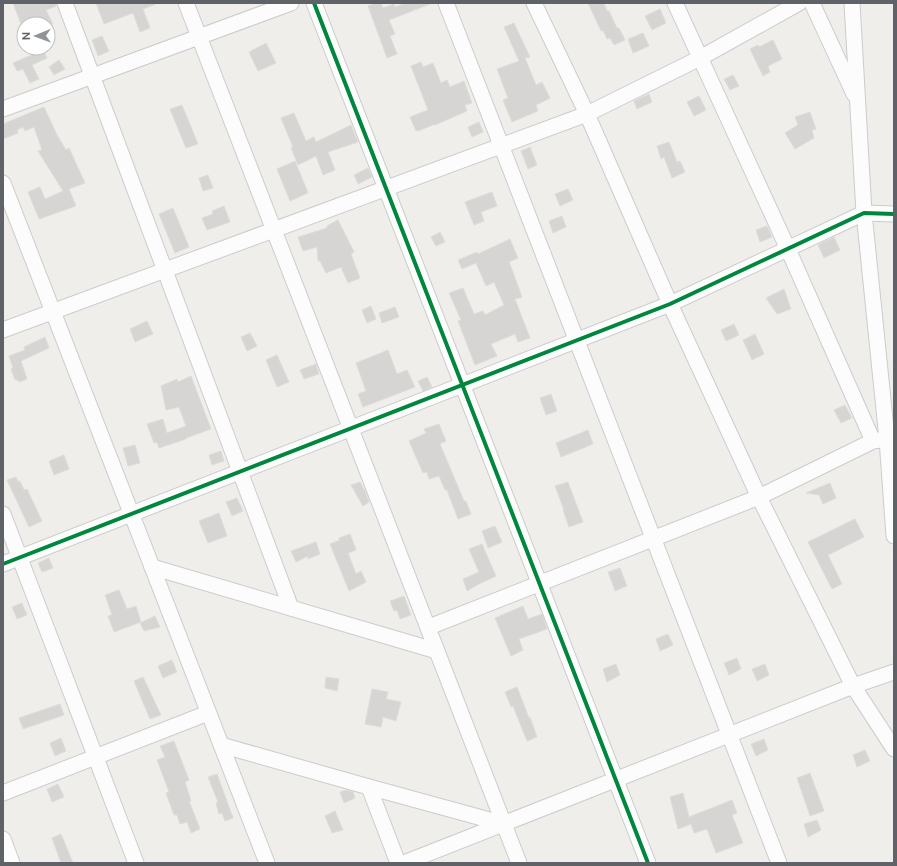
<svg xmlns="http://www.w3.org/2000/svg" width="897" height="866" viewBox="0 0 897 866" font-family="'DM Sans',sans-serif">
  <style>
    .building { fill: #d6d5d3; stroke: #deddd9 }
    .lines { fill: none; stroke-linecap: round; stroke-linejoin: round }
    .minor-casing { stroke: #cbcccc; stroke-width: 17 }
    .minor { stroke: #fdfcfc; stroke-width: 15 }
    .cycleway-casing { stroke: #fff; stroke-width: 6 }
    .cycleway { stroke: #00873e; stroke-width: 4 }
  </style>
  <rect width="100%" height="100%" fill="#efeeea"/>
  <!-- building -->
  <g class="building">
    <path d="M13,3H56V6L46,10L53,24H21Z"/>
    <path d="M96,3H156V4L143,9L150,28L140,32L133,13L104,24Z"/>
    <path d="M376,3H381L383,8L394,4L395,7L406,3L430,4L389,20L395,34L390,36L397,54L387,58L368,6Z"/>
    <path d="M588,3H604L607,11H609L617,28H619L625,40L614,45L610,38L607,39L603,30L601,31Z"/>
    <path d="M660,9L666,23L652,30L645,16Z"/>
    <path d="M514,23L530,57L525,58L536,85L542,82L550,98L536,105L538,111L512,122L503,100L508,98L497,69L519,61L504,27Z"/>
    <path d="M643,33L649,46L633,53L628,39Z"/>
    <path d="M102,36L109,51L98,56L92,40Z"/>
    <path d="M773,40L782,59L768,66L770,72L763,76L750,49L758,45L759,47Z"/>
    <path d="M266,43L276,63L258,71L249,52Z"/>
    <path d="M43,50L47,58L32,65L39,79L30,83L23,69L17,71L13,63Z"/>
    <path d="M59,60L65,69L54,75L49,67Z"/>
    <path d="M421,62L423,67L433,63L441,83L447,80L450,87L464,81L472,103L465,105L467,111L435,125V124L418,131V130L416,131L410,117L428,110L411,66Z"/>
    <path d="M733,75L739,86L730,90L724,79Z"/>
    <path d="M649,94L652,102L637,109L634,101Z"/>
    <path d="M699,96L706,110L694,116L687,102Z"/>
    <path d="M182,105L198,144L186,148L170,109Z"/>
    <path d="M44,107L57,135L66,150L69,148L85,183L69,189L76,206L39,219L28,192L40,187L45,199L63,191L38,151L42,150L34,127L25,131L23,127L17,130L18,133L3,139V124Z"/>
    <path d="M810,112L816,129L812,130L814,138L795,149L785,133L798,125L795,117Z"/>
    <path d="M294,113L306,141L314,137L316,142L351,125L358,142L328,152L335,170L323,175L316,156L298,165L291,148L293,147L281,118Z"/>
    <path d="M479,122L483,132L472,137L468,127Z"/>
    <path d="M669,142L677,162L680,161L685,172L672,178L664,157L661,159L657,146Z"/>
    <path d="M530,147L537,165L528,169L521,151Z"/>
    <path d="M295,161L308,193L290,201L277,169Z"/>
    <path d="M368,168L372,177L358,184L354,175Z"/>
    <path d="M208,175L213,188L203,191L199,178Z"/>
    <path d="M568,189L573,200L560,206L555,194Z"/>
    <path d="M492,192L497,206L481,212L484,221L474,225L465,202Z"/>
    <path d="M224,206L230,222L207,230L202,218L213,214L212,211Z"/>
    <path d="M173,208L189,247L175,253L159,214Z"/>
    <path d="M562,216L566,227L553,233L549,221Z"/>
    <path d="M338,220L354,252L351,254L360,278L348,283L341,267L326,273L320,261H318L317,247L303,251L298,237L327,228V226Z"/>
    <path d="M767,226L772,237L760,242L756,230Z"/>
    <path d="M440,232L445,242L436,246L431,237Z"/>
    <path d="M834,237L840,250L824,258L818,245Z"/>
    <path d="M510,239L518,258L509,262L510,264L522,297L515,299L530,338L518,342L515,334L491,344L497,356L475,365L458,321L461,320L449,293L463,288L474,314L483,311L485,315L504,305L494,282L486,286L476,263L462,269L458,260L477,252L478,254Z"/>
    <path d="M784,289L791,309L777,314L766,298Z"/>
    <path d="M371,306L376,319L367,323L362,310Z"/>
    <path d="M395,307L399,317L382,323L379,313Z"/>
    <path d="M147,321L153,334L135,342L130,329Z"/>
    <path d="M734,324L739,335L726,341L721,330Z"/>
    <path d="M250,333L257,346L247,351L241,337Z"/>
    <path d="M755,334L764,354L752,360L743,340Z"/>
    <path d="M45,337L49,348L21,361L27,379L19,382L18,380H15L11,369L13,368L9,356L25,350L24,347Z"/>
    <path d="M388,350L397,374L407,370L415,387L363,407L358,394L366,391L356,363Z"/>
    <path d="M277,355L289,382L277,387L266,360Z"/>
    <path d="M316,364L319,374L304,379L300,370Z"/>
    <path d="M191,376L211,429L186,438V439L159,448L157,442L154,443L147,424L163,419L167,433L186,426L179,407L166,410L161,386L177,379L178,382Z"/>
    <path d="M427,377L432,387L423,391L418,381Z"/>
    <path d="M551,394L557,411L546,415L540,398Z"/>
    <path d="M845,405L852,418L841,423L834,410Z"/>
    <path d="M439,424L446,441L440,444L464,501H466L471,514L458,519L447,490H445L439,476L429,479L427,472L423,473L409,441L426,433L424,429Z"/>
    <path d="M588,430L593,444L561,457L556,443Z"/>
    <path d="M135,445L140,463L128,466L123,448Z"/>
    <path d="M221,451L224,461L212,465L209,455Z"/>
    <path d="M64,455L69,469L54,475L49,461Z"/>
    <path d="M16,477L18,482L20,481L24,490L27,489L42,521L29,527L7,480Z"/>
    <path d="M360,482L365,491L369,502L363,506L351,485Z"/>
    <path d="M568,482L583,522L569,527L563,510H564L555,486Z"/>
    <path d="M830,483L836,498L823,504L819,495L806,493Z"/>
    <path d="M237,498L243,511L232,516L226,502Z"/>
    <path d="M219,513L227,536L208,543L199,521Z"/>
    <path d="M855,519L864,537L828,555L842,584L832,589L808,542Z"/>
    <path d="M495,526L502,542L488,548L482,531Z"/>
    <path d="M350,534L356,550L348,553L356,574L361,571L366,582L349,591L330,544L340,540L339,538Z"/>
    <path d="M316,542L320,554L308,559V556L296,562L291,551Z"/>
    <path d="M482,544L496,576L479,584L467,591L463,579L479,572L469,549Z"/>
    <path d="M49,558L53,568L42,572L38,563Z"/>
    <path d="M620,568L627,586L615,591L608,572Z"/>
    <path d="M119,590L127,609L136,606L141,622L114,632L108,616L112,615L105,595Z"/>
    <path d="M404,596L411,615L400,619L397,610L394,611L390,601Z"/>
    <path d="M22,603L27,615L17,619L12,607Z"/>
    <path d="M523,606L528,619L542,614L547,629L519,639L523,650L511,656L495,618Z"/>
    <path d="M155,616L160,627L144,631L140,623Z"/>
    <path d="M668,634L673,645L660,651L656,639Z"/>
    <path d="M737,658L741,669L729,675L724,663Z"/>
    <path d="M172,660L177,672L163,678L158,666Z"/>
    <path d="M616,664L620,675L607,682L603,669Z"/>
    <path d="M765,664L769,675L757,681L752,669Z"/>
    <path d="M143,677L161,715L150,719L134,681Z"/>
    <path d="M326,677L339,679L337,691L325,688Z"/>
    <path d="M517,687L529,718L530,717L537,737L527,741L513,706L511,707L505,692Z"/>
    <path d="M372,689L388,692L386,699L401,702L396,721L383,717L381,727L365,724Z"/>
    <path d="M60,704L64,715L23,729L19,718Z"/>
    <path d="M61,738L66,751L55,756L50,743Z"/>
    <path d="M764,739L768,750L756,756L751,744Z"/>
    <path d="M174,741L189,780L185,782L191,801H189L200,829L191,833L187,822L180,824L177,815H174L166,793L169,792L157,760L165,757L160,746Z"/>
    <path d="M865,750L870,761L857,767L853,755Z"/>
    <path d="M810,773L824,811L810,816L797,778Z"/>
    <path d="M217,774L233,818L225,821L222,813L219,814L216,803L218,802L208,777Z"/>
    <path d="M58,784L64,797L52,802L47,789Z"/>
    <path d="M346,790L353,792L355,798L344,803L340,792Z"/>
    <path d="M683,793L689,817L732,800L737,813L732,815L743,843L716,853L707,829L694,833L691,824L678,829L670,797Z"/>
    <path d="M335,811L343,830L332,833L325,816Z"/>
    <path d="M817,820L821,830L808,837L804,824Z"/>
    <path d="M61,834L73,863H61L52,838Z"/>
  </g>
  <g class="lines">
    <defs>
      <g id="minor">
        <path d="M65,3L291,608"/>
        <path d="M186,3L519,863"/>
        <path d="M314,3L648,863"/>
        <path d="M446,3L779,863"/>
        <path d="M534,3L587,114L670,304L759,497L853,686L894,749"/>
        <path d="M675,3L788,249L873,441"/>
        <path d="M812,3L854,94"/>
        <path d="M852,3L864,213L887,439L894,536"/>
        <path d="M3,109L291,3"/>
        <path d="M3,183L267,863"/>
        <path d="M3,330L587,114L700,58L799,3"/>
        <path d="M3,514L136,863"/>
        <path d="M3,564L670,304L864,213L894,214"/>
        <path d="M152,567L437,651"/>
        <path d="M429,627L759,497L873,441L887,439H894"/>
        <path d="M221,745L369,787L504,824"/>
        <path d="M369,787L398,863"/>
        <path d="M3,793L208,713"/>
        <path d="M3,839L12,863"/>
        <path d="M404,863L853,686L894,672"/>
      </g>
    </defs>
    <!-- minor casing -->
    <use href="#minor" class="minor-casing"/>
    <!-- minor -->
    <use href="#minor" class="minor"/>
    <defs>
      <g id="cycleway">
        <path d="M314,3L648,863"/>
        <path d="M3,564L670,304L864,213L894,214"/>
      </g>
    </defs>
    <!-- cycleway casing -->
    <use href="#cycleway" class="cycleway-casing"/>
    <!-- cycleway -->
    <use href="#cycleway" class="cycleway"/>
  </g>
  <!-- border -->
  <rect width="897" height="866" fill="none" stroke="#5f6368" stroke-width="8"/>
  <!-- north arrow -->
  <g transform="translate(36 36) rotate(269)"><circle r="19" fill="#ffffff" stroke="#bfc1c3"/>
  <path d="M0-3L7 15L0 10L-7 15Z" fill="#919496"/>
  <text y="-6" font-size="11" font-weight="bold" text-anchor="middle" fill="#5f6368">N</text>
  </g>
</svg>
